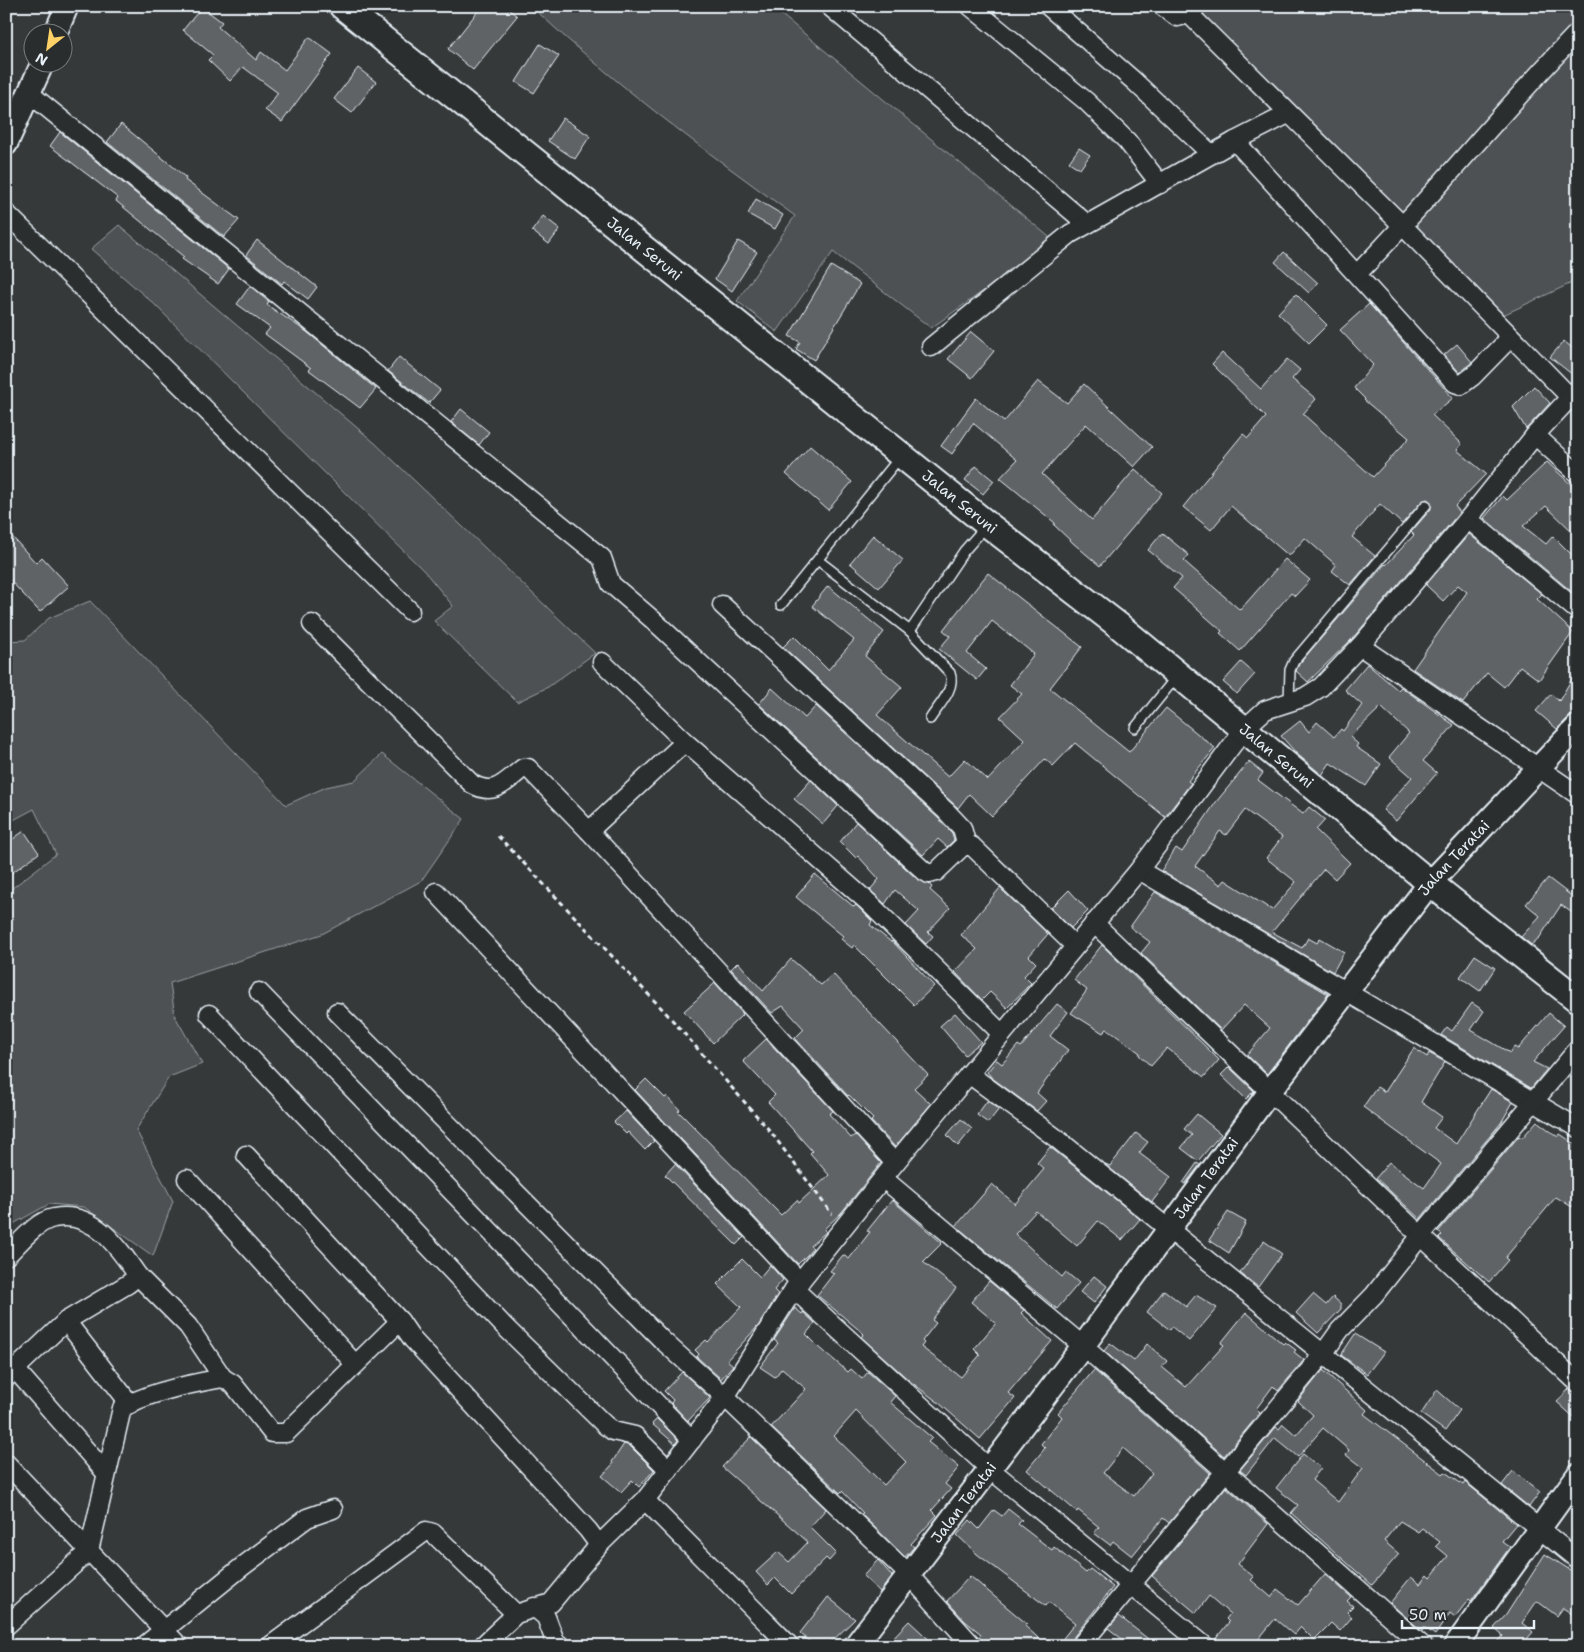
<svg xmlns="http://www.w3.org/2000/svg" width="1584" height="1652" viewBox="0 0 1584 1652" font-family="'Shantell Sans',sans-serif">
  <style>
    .green { fill: #4d5152; stroke: #9aa1a5 }
    .building { fill: #5f6365; stroke: #e8f1f8; fill-rule: evenodd }
    .lines { fill: none; stroke-linecap: round; stroke-linejoin: round }
    .service-casing { stroke: #e8f1f8; stroke-width: 12 }
    .minor-casing { stroke: #e8f1f8; stroke-width: 21 }
    .tertiary-casing { stroke: #e8f1f8; stroke-width: 26 }
    .secondary-casing { stroke: #e8f1f8; stroke-width: 29 }
    .path { stroke: #e8f1f8; stroke-width: 3; stroke-dasharray: 5 4; stroke-linecap: butt }
    .service { stroke: #2a2d2e; stroke-width: 9 }
    .minor { stroke: #2a2d2e; stroke-width: 18 }
    .tertiary { stroke: #2a2d2e; stroke-width: 22 }
    .secondary { stroke: #2a2d2e; stroke-width: 25 }
    .labels { text-anchor: middle; dominant-baseline: central; stroke-width: 4; stroke-linejoin: round; paint-order: stroke }
    .street-label { font-size: 15px; fill: #e8f1f8; stroke: #2a2d2e }
  </style>
  <rect width="100%" height="100%" fill="#35393a"/>
  <filter id="ink" filterUnits="userSpaceOnUse"><feTurbulence type="fractalNoise" baseFrequency=".02" numOctaves="2"/><feDisplacementMap in="SourceGraphic" scale="10" xChannelSelector="R" yChannelSelector="G"/><feConvolveMatrix kernelMatrix="1 2 1 2 8 2 1 2 1" color-interpolation-filters="sRGB"/></filter>
  <g filter="url(#ink)">
    <!-- green -->
    <g class="green">
      <path d="M531,6H771L1054,241L931,328L833,252L777,332L737,301L795,216C704,150 613,83 531,6Z"/>
      <path d="M1578,6V280L1503,315L1195,7Z"/>
      <path d="M119,225L375,443L595,653L548,687L517,702L434,621L453,606L425,572L153,303L91,249Z"/>
      <path d="M90,601L286,805L326,787L354,781L382,754L464,819L421,881L322,934L170,983L175,1016L202,1064L169,1077L136,1130L173,1201L153,1256L84,1207L49,1204L6,1228V943L9,941L6,937V893L56,854L34,809L6,824V641L25,640L49,618Z"/>
    </g>
    <!-- building -->
    <g class="building">
      <path d="M482,6H505L517,16L473,70L448,49Z"/>
      <path d="M202,7L222,22L218,27L256,60L261,52L285,70L309,37L332,54L282,122L265,110L278,93L243,67L230,81L208,60L213,55L183,30Z"/>
      <path d="M540,44L559,56L534,93L516,82Z"/>
      <path d="M358,68L376,82L352,113L334,99Z"/>
      <path d="M563,118L590,136L575,159L548,141Z"/>
      <path d="M121,124L176,169L186,178L185,180L239,220L224,237L107,142Z"/>
      <path d="M60,132L229,269L218,284L182,259L184,257L116,201L118,198L50,146Z"/>
      <path d="M1079,148L1090,155L1080,169L1069,162Z"/>
      <path d="M756,199L783,215L775,229L748,214Z"/>
      <path d="M543,216L560,229L549,244L532,231Z"/>
      <path d="M257,240L317,287L308,299L284,281L282,284L246,255Z"/>
      <path d="M738,241L757,252L732,291L715,279Z"/>
      <path d="M1284,252L1318,283L1309,293L1275,262Z"/>
      <path d="M831,266L860,284L814,360L796,349L800,342L789,336Z"/>
      <path d="M250,286L269,302L267,305L307,332L376,389L360,408L309,370L311,368L265,334L270,328L237,304Z"/>
      <path d="M1296,294L1327,325L1309,343L1278,313Z"/>
      <path d="M1369,304L1453,398L1432,415L1462,444L1457,450L1486,474L1455,506L1460,512L1352,639L1308,682L1296,671L1299,664L1385,564L1386,565L1414,535L1411,532L1431,509L1430,501L1427,499L1422,501L1402,524L1380,504L1352,537L1375,556L1350,585L1332,571L1336,565L1305,538L1289,556L1231,506L1211,530L1183,507L1243,434L1248,438L1266,417L1212,364L1222,353L1261,389L1287,359L1300,370L1292,379L1316,399L1303,414L1373,477L1409,438L1364,400L1365,399L1354,388L1373,365L1340,330Z"/>
      <path d="M971,332L994,351L972,378L948,359Z"/>
      <path d="M1564,341L1578,353V379L1550,357Z"/>
      <path d="M1457,344L1472,362L1460,373L1444,355Z"/>
      <path d="M399,357L440,390L429,403L388,371Z"/>
      <path d="M1038,381L1067,403L1084,384L1152,447L1134,467L1086,424L1042,474L1092,520L1135,469L1162,493L1100,566L1073,543L1054,525L1055,523L1000,478L1017,460L973,423L952,454L941,446L976,398L1004,422Z"/>
      <path d="M1534,386L1550,403L1526,429L1513,407Z"/>
      <path d="M461,409L489,432L479,445L451,422Z"/>
      <path d="M810,446L852,482L828,510L786,474Z"/>
      <path d="M1547,462L1578,491V537L1546,506L1523,526L1546,544L1553,536L1578,561V597L1484,518L1503,496L1507,500Z"/>
      <path d="M976,466L994,481L983,494L965,480Z"/>
      <path d="M6,530L36,563L42,557L69,586L40,612L6,576Z"/>
      <path d="M1162,533L1189,555L1184,561L1240,610L1285,559L1310,580L1295,596L1291,593L1240,651L1220,633L1222,631L1173,588L1182,578L1148,550Z"/>
      <path d="M1469,534L1542,594L1537,599L1573,632L1539,680L1520,666L1504,687L1487,673L1463,703L1413,669L1467,592L1458,585L1443,601L1426,585Z"/>
      <path d="M873,535L903,560L879,588L850,563Z"/>
      <path d="M988,573L1082,647L1050,688L1129,752L1166,708L1215,748L1188,781L1191,783L1165,817L1075,743L1053,766L1045,759L992,816L969,794L958,808L783,647L794,636L828,670L854,640L812,606L828,586L884,632L865,656L902,687L877,715L948,777L965,759L988,780L1025,740L1000,717L1022,694L1010,685L1034,654L992,621L967,653L986,669L977,680L939,649L950,636L943,630Z"/>
      <path d="M1241,662L1255,674L1237,694L1223,682Z"/>
      <path d="M1367,664L1398,690L1401,687L1454,725L1423,761L1437,773L1396,821L1383,810L1412,777L1389,757L1409,733L1381,707L1350,737L1358,744L1356,747L1381,764L1366,786L1330,763L1322,775L1297,754L1281,736L1300,721L1309,732L1317,722L1334,737L1341,729L1343,731L1362,705L1345,690Z"/>
      <path d="M1578,668V713L1569,717L1557,729L1536,711L1551,694L1559,701Z"/>
      <path d="M772,688L805,718L816,706L939,819L952,833L954,840L947,847L938,839L923,855L759,704Z"/>
      <path d="M1249,762L1263,773L1258,780L1303,814L1309,807L1325,820L1316,830L1350,863L1335,879L1324,869L1272,932L1302,948L1308,938L1317,943L1320,938L1344,952L1333,972L1161,871L1176,848L1182,852L1216,802ZM1245,810L1282,837L1266,858L1296,882L1272,910L1225,880L1221,885L1195,866L1220,831L1226,835Z"/>
      <path d="M811,780L838,806L823,824L794,799Z"/>
      <path d="M856,822L917,879L929,884L932,887L930,890L950,908L928,932L933,936L926,944L906,925L919,911L895,890L885,904L870,890L879,879L858,856L856,858L840,842Z"/>
      <path d="M24,831L39,853L6,877V844Z"/>
      <path d="M815,874L854,907L856,905L872,921L870,925L891,942L892,941L934,986L914,1005L854,945L852,948L841,939L843,936L796,897Z"/>
      <path d="M1548,878L1578,901V917L1561,905L1540,937L1531,945L1521,937L1540,916L1526,904Z"/>
      <path d="M1000,888L1048,934L1029,956L1036,963L1024,976L1031,983L1007,1008L990,992L982,1000L955,972L977,949L961,935Z"/>
      <path d="M1069,890L1088,911L1071,928L1051,908Z"/>
      <path d="M1155,892L1328,994L1267,1074L1247,1055L1270,1028L1244,1005L1221,1030L1141,953L1150,942L1130,927Z"/>
      <path d="M1102,945L1219,1060L1204,1077L1167,1048L1151,1066L1139,1055L1140,1053L1107,1029L1103,1033L1071,1013L1087,990L1074,980Z"/>
      <path d="M1475,955L1495,968L1480,991L1460,977Z"/>
      <path d="M791,959L821,985L833,974L928,1075L914,1088L931,1104L895,1147L871,1121L873,1119L849,1095L848,1096L795,1038L804,1029L783,1006L772,1013L731,969L738,962L763,991Z"/>
      <path d="M715,983L743,1014L713,1043L684,1011Z"/>
      <path d="M1472,1003L1484,1011L1471,1030L1510,1053L1514,1047L1518,1049L1549,1013L1564,1026L1533,1062L1547,1069L1531,1088L1441,1035L1447,1027L1452,1031Z"/>
      <path d="M1057,1004L1068,1012L1050,1036L1068,1050L1037,1093L1046,1101L1037,1111L992,1078L987,1072L997,1060L1002,1064L1018,1045L1021,1047Z"/>
      <path d="M955,1013L981,1042L965,1055L940,1026Z"/>
      <path d="M766,1039L833,1111L829,1114L851,1138L855,1135L881,1163L841,1213L824,1229L826,1232L810,1246L813,1248L807,1255L798,1264L635,1090L646,1079L665,1098L667,1096L680,1110L678,1111L781,1215L797,1200L799,1203L829,1175L810,1153L812,1151L768,1102L775,1095L743,1061Z"/>
      <path d="M1414,1048L1427,1057L1429,1053L1445,1062L1421,1102L1442,1117L1434,1128L1456,1144L1491,1089L1513,1102L1501,1123L1420,1219L1376,1178L1389,1162L1424,1188L1441,1164L1363,1107L1377,1087L1385,1092Z"/>
      <path d="M1229,1067L1254,1091L1246,1099L1221,1075Z"/>
      <path d="M987,1101L999,1109L988,1123L977,1115Z"/>
      <path d="M626,1111L654,1141L645,1150L628,1132L626,1134L614,1122Z"/>
      <path d="M1197,1114L1221,1134L1198,1161L1181,1148L1192,1135L1184,1129Z"/>
      <path d="M961,1119L972,1129L958,1146L947,1135Z"/>
      <path d="M1537,1121L1558,1137L1560,1134L1578,1146V1199L1572,1207L1556,1197L1505,1258L1508,1260L1489,1282L1439,1238L1442,1235L1438,1232L1519,1136L1522,1138Z"/>
      <path d="M1136,1133L1148,1142L1139,1153L1171,1177L1152,1202L1103,1163L1110,1166Z"/>
      <path d="M1050,1147L1140,1219L1122,1240L1098,1221L1077,1246L1036,1211L1015,1234L1062,1277L1066,1272L1079,1283L1057,1309L956,1226L992,1184L1015,1204L1044,1169L1037,1163Z"/>
      <path d="M1197,1163L1200,1165L1185,1184L1183,1183Z"/>
      <path d="M675,1164L744,1237L736,1245L665,1175Z"/>
      <path d="M892,1200L942,1243L923,1262L956,1288L932,1320L936,1323L922,1341L924,1343L921,1347L961,1377L980,1355L974,1349L996,1323L971,1302L989,1281L1024,1310L1021,1313L1052,1341L1008,1393L1015,1398L980,1439L939,1403L911,1382L861,1337L864,1334L817,1295L834,1273L830,1271L843,1255L849,1259L870,1232L867,1231Z"/>
      <path d="M1228,1212L1246,1222L1229,1253L1209,1240Z"/>
      <path d="M1264,1241L1282,1254L1258,1287L1240,1273Z"/>
      <path d="M742,1259L760,1277L770,1265L783,1280L774,1290L778,1294L759,1325L727,1360L733,1365L721,1379L697,1357L699,1354L695,1350L706,1340L708,1342L741,1307L717,1284Z"/>
      <path d="M1094,1276L1107,1286L1094,1303L1080,1292Z"/>
      <path d="M1164,1290L1186,1307L1196,1295L1217,1308L1189,1341L1172,1327L1170,1330L1147,1312Z"/>
      <path d="M1313,1294L1326,1305L1333,1297L1341,1304V1309L1318,1333L1296,1313Z"/>
      <path d="M795,1308L802,1314L803,1312L815,1323L806,1334L819,1347L848,1372L851,1369L862,1379L868,1372L895,1396L890,1402L932,1438L928,1442L959,1467L945,1484L951,1489L932,1510L937,1515L911,1544L914,1547L905,1557L861,1514L863,1513L842,1491L840,1493L771,1427L806,1389L782,1368L775,1377L760,1367L778,1343L774,1340ZM856,1411L906,1462L884,1485L834,1436Z"/>
      <path d="M1246,1312L1283,1344L1285,1342L1296,1350L1294,1352L1304,1360L1278,1391L1273,1386L1256,1409L1260,1413L1224,1456L1104,1351L1110,1343L1134,1361L1147,1344L1167,1361L1162,1367L1186,1387L1224,1345L1221,1343Z"/>
      <path d="M1355,1334L1384,1352L1367,1374L1341,1355Z"/>
      <path d="M1094,1370L1210,1473L1169,1523L1163,1518L1132,1556L1113,1541L1110,1545L1094,1533L1099,1527L1078,1510L1077,1512L1027,1470L1045,1448L1041,1444L1062,1417L1058,1413ZM1123,1448L1152,1473L1134,1496L1103,1473Z"/>
      <path d="M1323,1370L1367,1410L1364,1414L1443,1474L1445,1472L1463,1485L1465,1482L1516,1524L1502,1541L1510,1547L1473,1598L1471,1601L1469,1599L1455,1617L1450,1613L1435,1635L1424,1627L1422,1631L1390,1603L1411,1577L1420,1584L1427,1575L1430,1578L1448,1556L1436,1546L1440,1542L1422,1528L1418,1532L1400,1521L1384,1541L1399,1554L1372,1585L1291,1513L1298,1505L1276,1488L1303,1454L1321,1468L1312,1480L1338,1502L1363,1468L1346,1455L1349,1450L1323,1428L1298,1457L1275,1438L1246,1475L1240,1470L1276,1427L1279,1429L1283,1424L1296,1435L1313,1415L1298,1401Z"/>
      <path d="M682,1372L710,1398L688,1421L671,1403L673,1400L664,1391Z"/>
      <path d="M1569,1389L1578,1393V1421L1557,1402Z"/>
      <path d="M1437,1390L1460,1410L1445,1431L1421,1414Z"/>
      <path d="M657,1419L678,1440L675,1444L652,1424Z"/>
      <path d="M751,1437L826,1509L810,1527L836,1553L829,1561L826,1558L791,1594L775,1578L768,1585L756,1572L778,1552L789,1562L808,1542L722,1467Z"/>
      <path d="M624,1444L630,1446L654,1470L639,1487L632,1480L621,1492L602,1476L613,1464L612,1462Z"/>
      <path d="M1513,1471L1540,1492L1529,1507L1502,1485Z"/>
      <path d="M1226,1487L1268,1524L1238,1564L1254,1577L1251,1580L1271,1597L1277,1589L1298,1605L1325,1574L1351,1597L1347,1601L1353,1606L1347,1612L1352,1617L1340,1631L1331,1623L1314,1640L1301,1627L1294,1635L1275,1619L1253,1646H1215L1214,1641L1229,1622L1226,1619L1230,1614L1209,1596L1196,1613L1152,1576Z"/>
      <path d="M1008,1509L1022,1520L1018,1524L1052,1550L1054,1547L1086,1573L1090,1569L1113,1587L1072,1639L1070,1646H1057L1075,1623L1049,1602L1046,1606L977,1554L957,1535L970,1520L979,1529L994,1510L1002,1516Z"/>
      <path d="M1545,1554L1578,1575V1618L1563,1608L1557,1616L1537,1601L1522,1623L1533,1632L1521,1646H1495L1503,1636L1494,1628L1506,1615Z"/>
      <path d="M878,1560L892,1576L880,1592L863,1576Z"/>
      <path d="M970,1576L1027,1624L1025,1626L1047,1646H987L979,1637L981,1634L965,1621L947,1601Z"/>
      <path d="M828,1597L855,1619L827,1646H814L800,1633Z"/>
      <path d="M1119,1616L1157,1646H1131L1108,1628Z"/>
      <path d="M909,1621L936,1646H885Z"/>
    </g>
    <g class="lines">
      <defs>
        <g id="service">
          <path d="M819,561L910,631"/>
          <path d="M781,605L900,457"/>
          <path d="M1289,701L1290,670L1294,661L1426,505"/>
          <path d="M930,719C938,706 956,689 950,673L910,631L964,551L986,526"/>
          <path d="M1135,728L1177,676"/>
        </g>
        <g id="minor">
          <path d="M829,6L1087,224"/>
          <path d="M970,6L1086,101L1127,141L1160,184"/>
          <path d="M1048,6L1134,81L1211,154"/>
          <path d="M1162,6L1177,17L1189,14"/>
          <path d="M1197,6L1189,14L1403,226L1570,397"/>
          <path d="M29,93L602,558L611,584L653,620L924,871L929,874L936,872L963,846H972L1075,946"/>
          <path d="M1235,141L1455,383L1461,385L1473,376L1510,338"/>
          <path d="M6,213L410,611"/>
          <path d="M1357,274C1433,196 1502,111 1578,32"/>
          <path d="M931,347L1070,234L1235,141L1288,114"/>
          <path d="M1535,435L1578,474"/>
          <path d="M1468,519L1578,611"/>
          <path d="M722,605L946,811L962,828L967,846"/>
          <path d="M312,624L472,784C495,797 505,782 523,768H528L589,831L895,1163"/>
          <path d="M1360,646L1578,795"/>
          <path d="M602,662L685,742L868,902L1002,1034"/>
          <path d="M589,831L685,742"/>
          <path d="M1139,870L1578,1128"/>
          <path d="M436,892L800,1282"/>
          <path d="M1094,923L1420,1235L1578,1383"/>
          <path d="M259,992L692,1440"/>
          <path d="M337,1012L662,1340L725,1397L909,1575L973,1646"/>
          <path d="M209,1014L505,1327L605,1425L613,1431L635,1436L669,1470"/>
          <path d="M969,1074L1056,1138L1578,1560"/>
          <path d="M246,1155L400,1321"/>
          <path d="M187,1179L355,1364"/>
          <path d="M884,1179L1083,1346L1423,1646"/>
          <path d="M6,1256C19,1244 36,1221 54,1218C94,1210 119,1248 138,1276"/>
          <path d="M794,1289L990,1469L1205,1646"/>
          <path d="M66,1321L130,1404"/>
          <path d="M15,1369L106,1473"/>
          <path d="M6,1378L66,1321L128,1284L138,1276L188,1326L223,1378"/>
          <path d="M6,1463L179,1646"/>
          <path d="M645,1500L790,1646"/>
          <path d="M534,1607L546,1617L555,1641L561,1646"/>
          <path d="M6,1626L89,1551L122,1408C146,1393 194,1383 223,1378L233,1384L272,1433H286L400,1321L413,1340L588,1530L599,1545L645,1500L725,1397L794,1289L895,1163L1139,870L1245,728L1265,710L1305,697L1321,687L1360,646L1468,519L1535,435L1578,389"/>
          <path d="M144,1646L243,1566L307,1518L333,1509"/>
          <path d="M270,1646L426,1531L433,1533L516,1614"/>
          <path d="M482,1646L516,1614L551,1603L599,1545"/>
          <path d="M1080,1646L1323,1354L1340,1330L1374,1295L1426,1229L1578,1049"/>
        </g>
        <g id="tertiary">
          <path d="M56,32L67,6"/>
          <path d="M6,144L43,62"/>
          <path id="s1" d="M855,1646L1083,1346L1271,1090L1430,883L1578,726"/>
          <path d="M1455,1646L1578,1475"/>
        </g>
        <g id="secondary">
          <path id="s2" d="M342,6L987,524L1118,625L1430,883L1578,1000"/>
        </g>
      </defs>
      <!-- service casing -->
      <use href="#service" class="service-casing"/>
      <!-- minor casing -->
      <use href="#minor" class="minor-casing"/>
      <!-- tertiary casing -->
      <use href="#tertiary" class="tertiary-casing"/>
      <!-- secondary casing -->
      <use href="#secondary" class="secondary-casing"/>
      <!-- path -->
      <path class="path" d="M498,836L667,1014L770,1131L832,1214"/>
      <!-- service -->
      <use href="#service" class="service"/>
      <!-- minor -->
      <use href="#minor" class="minor"/>
      <!-- tertiary -->
      <use href="#tertiary" class="tertiary"/>
      <!-- secondary -->
      <use href="#secondary" class="secondary"/>
    </g>
  </g>
  <g class="labels">
    <!-- street labels -->
    <g class="street-label">
      <text stroke="none"><textPath href="#s2" startOffset="388">Jalan Seruni</textPath></text>
      <text stroke="none"><textPath href="#s2" startOffset="792">Jalan Seruni</textPath></text>
      <text stroke="none"><textPath href="#s2" startOffset="1198">Jalan Seruni</textPath></text>
      <text stroke="none"><textPath href="#s1" startOffset="990">Jalan Teratai</textPath></text>
      <text stroke="none"><textPath href="#s1" startOffset="585">Jalan Teratai</textPath></text>
      <text stroke="none"><textPath href="#s1" startOffset="180">Jalan Teratai</textPath></text>
    </g>
  </g>
  <!-- margin -->
  <rect width="1584" height="1652" fill="none" stroke="#2a2d2e" stroke-width="25"/>
  <rect x="12" y="12" width="1559" height="1627" fill="none" stroke="#e8f1f8" stroke-width="2" filter="url(#ink)"/>
  <!-- north arrow -->
  <g transform="translate(48 48) rotate(210)"><circle r="24" fill="#2a2d2e" stroke="#767b7f"/>
  <path d="M0-4L9 19L0 12L-9 19Z" fill="#ffd166"/>
  <text y="-8" font-size="14" font-weight="bold" text-anchor="middle" fill="#e8f1f8">N</text>
  </g>
  <!-- scale -->
  <path d="M1402 1620v8h132v-8" fill="none" stroke="#e8f1f8" stroke-width="2.5"/>
  <text x="1409" y="1620" font-size="15" fill="#e8f1f8" stroke="#2a2d2e" stroke-width="4" paint-order="stroke">50 m</text>
</svg>
